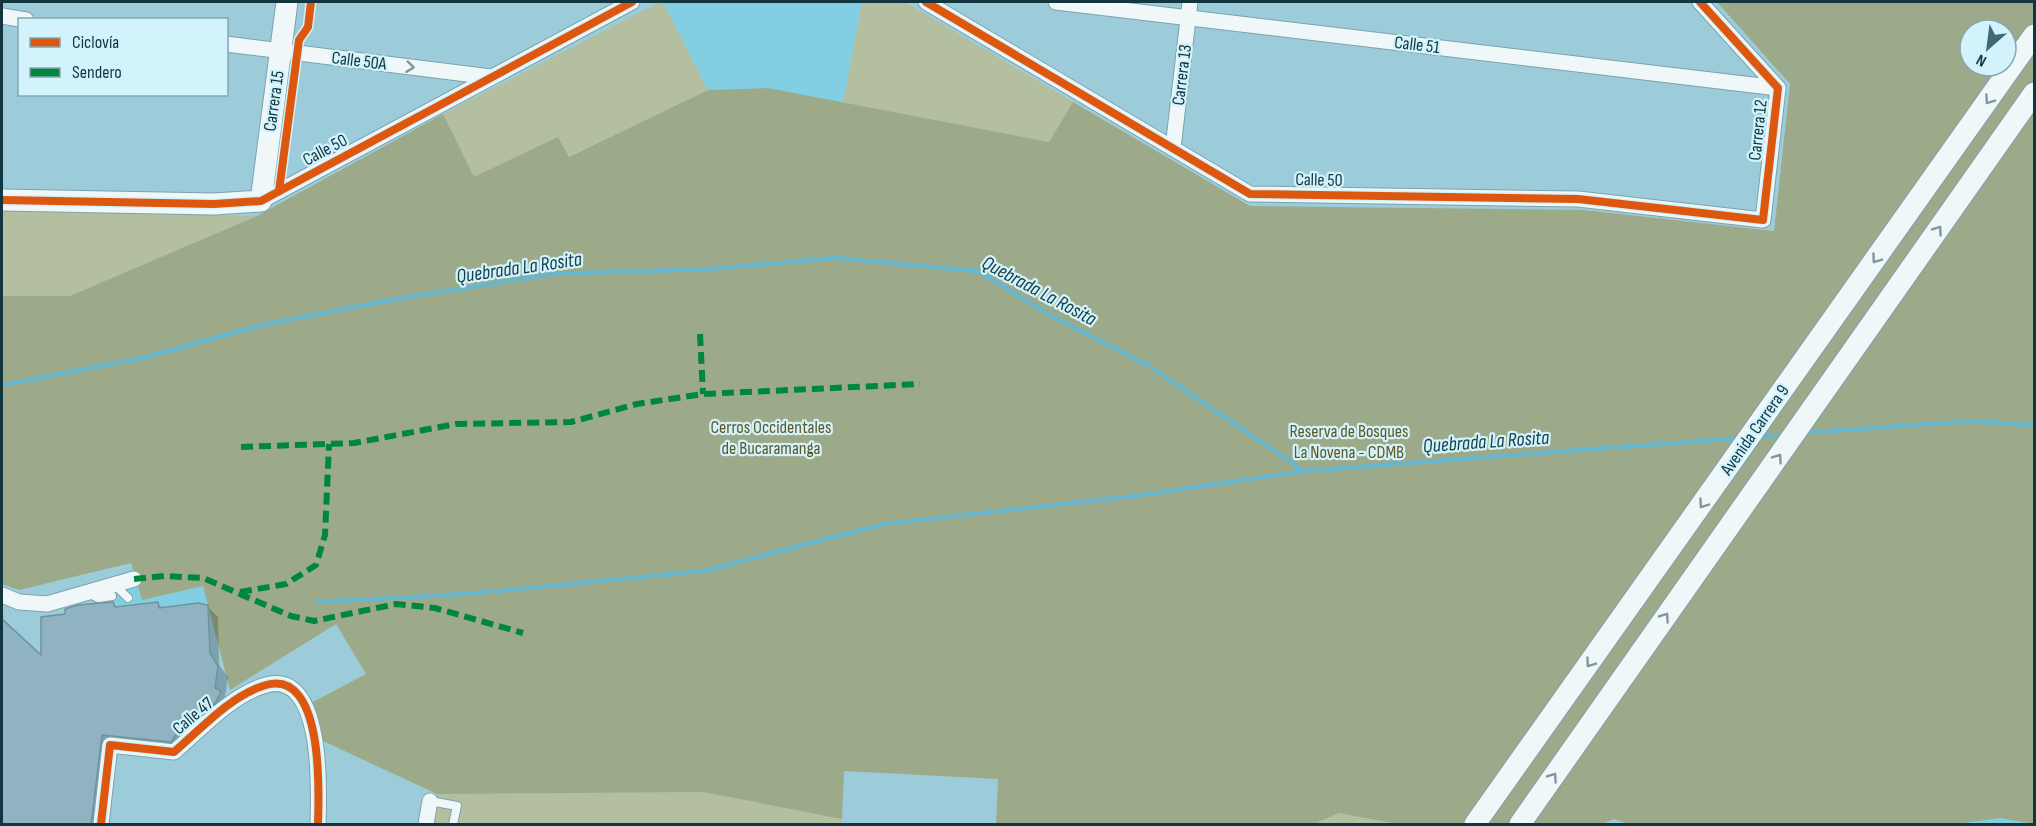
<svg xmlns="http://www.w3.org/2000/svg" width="2036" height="826" viewBox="0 0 2036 826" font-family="'Sofia Sans Condensed',sans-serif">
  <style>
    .built { fill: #82cfe3 }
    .green { fill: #b3bf9f }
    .forest { fill: #9daa8a; fill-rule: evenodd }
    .shadow { fill: #0003 }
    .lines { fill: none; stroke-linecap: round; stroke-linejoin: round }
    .stream { stroke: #69b6ca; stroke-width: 4.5 }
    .building { fill: #90b3c1; stroke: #6f92a0; stroke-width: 1.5 }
    .lane-casing { stroke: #7ca3ae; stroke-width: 10 }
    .street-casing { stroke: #7ca3ae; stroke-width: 17 }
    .secondary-casing { stroke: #7ca3ae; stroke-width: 23 }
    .lane { stroke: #f0f7f9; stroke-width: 8 }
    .street { stroke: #f0f7f9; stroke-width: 15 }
    .secondary { stroke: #f0f7f9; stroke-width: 21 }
    .quiet { stroke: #00873e; stroke-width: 6; stroke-dasharray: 12 6; stroke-linecap: butt }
    .cycleway-casing { stroke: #d2f3fc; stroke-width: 11 }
    .cycleway { stroke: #dd570f; stroke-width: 8 }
    .oneway { stroke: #80969c }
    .labels { text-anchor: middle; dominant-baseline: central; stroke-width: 4.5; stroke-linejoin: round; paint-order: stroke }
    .street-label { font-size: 18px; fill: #113640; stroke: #d2f3fc }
    .park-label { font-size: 18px; fill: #625622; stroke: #d2f3fc }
    .water-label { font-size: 20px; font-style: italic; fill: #19424c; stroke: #d2f3fc }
  </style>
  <rect width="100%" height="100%" fill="#9cccd9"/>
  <!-- built -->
  <g class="built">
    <path d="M663,2H862L843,103L768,88L708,90Z"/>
    <path d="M137,583L143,600L204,585L209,605L198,603L159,608L158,602L115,607L112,600L104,601L100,593Z"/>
    <path d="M2000,818L2033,824H1958Z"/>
  </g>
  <!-- green -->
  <g class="green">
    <path d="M660,2H663L708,90L568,157L558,137L474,178L443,114Z"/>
    <path d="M862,2H905L1073,102L1049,142L843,103Z"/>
    <path d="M2,210L257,216L70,296H2Z"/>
    <path d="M703,792L842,819L841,824H432L437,794Z"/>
    <path d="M1339,813L1398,824H1314Z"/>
  </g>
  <!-- forest -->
  <path class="forest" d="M1717,2H2034V824L2000,818L1958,824H1628L1614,819L1602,824H1398L1339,813L1314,824H996L998,779L844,771L842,819L703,792L437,794L323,741L311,703L366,674L336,624L230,690L203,586L142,600L131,563L19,590L2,584V296H70L257,216L443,114L474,177L558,137L569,157L708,90L768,88L1049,142L1073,102L1250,206L1584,210L1774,231L1790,84ZM1970,30H2006V66H1970Z"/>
  <!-- shadow -->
  <path class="shadow" d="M112,603L117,608L158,603L163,609L208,607L218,617L219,665L228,677L225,697L230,703L181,752L112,745L103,824H2V621L43,659L67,615Z"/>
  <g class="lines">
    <!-- stream -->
    <g class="stream">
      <path d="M2,385L143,358L261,325L396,299L554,274L707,269L835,258L978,271L1048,314L1151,367L1304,471L1740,438"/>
      <path d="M1802,433L1971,421L2034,425"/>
      <path d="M1757,437L1784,435"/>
      <path d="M318,602L466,594L703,571L884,524L1135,496L1304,471"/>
    </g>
  </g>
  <!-- building -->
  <path class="building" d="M113,602L115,607L158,602L159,608L198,603L208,605L210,653L218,666L215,688L221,691L216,702L180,733H177L171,742L102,735L91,825H2V619L41,655V617L65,614V609L78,605Z"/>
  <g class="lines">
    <defs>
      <g id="lane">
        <path d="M112,587L118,588L128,598"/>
        <path d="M88,593L98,598L112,596"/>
        <path d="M430,801L457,806L453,824"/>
      </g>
      <g id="street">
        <path d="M926,2L1250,194L1578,199L1763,220L1778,88L1700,2"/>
        <path d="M1056,2L1778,88"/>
        <path d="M2,16L26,20"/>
        <path d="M226,44L491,77"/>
        <path d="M1173,148L1190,2"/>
        <path d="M261,201L632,2"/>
        <path d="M2,595L19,602L47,604L134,579"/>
        <path d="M101,824L110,745L174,752C201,729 231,695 266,685C324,669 319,792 318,824"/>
        <path d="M426,824L430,801"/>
      </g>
      <g id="secondary">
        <path d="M2,200L214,204L261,201L287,2"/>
        <path d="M1475,824L2034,35"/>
        <path d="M1520,824L2034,93"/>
      </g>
    </defs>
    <!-- lane casing -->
    <use href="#lane" class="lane-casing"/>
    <!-- street casing -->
    <use href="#street" class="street-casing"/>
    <!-- secondary casing -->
    <use href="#secondary" class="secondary-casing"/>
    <!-- lane -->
    <use href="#lane" class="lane"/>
    <!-- street -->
    <use href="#street" class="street"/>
    <!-- secondary -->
    <use href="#secondary" class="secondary"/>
    <!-- quiet -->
    <g class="quiet">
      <path d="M700,334L703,394"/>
      <path d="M241,447L354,443L456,424L571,422L637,404L703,394L920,384"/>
      <path d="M134,579L165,576L203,578L291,616L314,621L396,604L435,608L523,633"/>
      <path d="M240,592L286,584L316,565L325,535L329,444"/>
    </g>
    <defs>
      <g id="cycleway">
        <path d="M926,2L1250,194L1578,199L1763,220L1778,88L1700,2"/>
        <path d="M279,191L299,40L308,27L311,2"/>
        <path d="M2,200L214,204L261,201L632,2"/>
        <path d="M101,824L110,745L174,752C201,729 231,695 266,685C324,669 319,792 318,824"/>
      </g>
    </defs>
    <!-- cycleway casing -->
    <use href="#cycleway" class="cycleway-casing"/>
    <!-- cycleway -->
    <use href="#cycleway" class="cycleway"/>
  </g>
  <!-- one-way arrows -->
  <defs><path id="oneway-chevron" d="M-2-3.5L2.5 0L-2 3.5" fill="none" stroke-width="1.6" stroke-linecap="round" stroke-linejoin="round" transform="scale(1.5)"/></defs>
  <g class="oneway">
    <use href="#oneway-chevron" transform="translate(410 67) rotate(7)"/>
    <use href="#oneway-chevron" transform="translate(1989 100) rotate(125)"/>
    <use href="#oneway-chevron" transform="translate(1938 230) rotate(-55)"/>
    <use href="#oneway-chevron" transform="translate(1876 259) rotate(125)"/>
    <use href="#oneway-chevron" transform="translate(1778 458) rotate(-55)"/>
    <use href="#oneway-chevron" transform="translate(1703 504) rotate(125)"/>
    <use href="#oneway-chevron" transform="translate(1665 617) rotate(-55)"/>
    <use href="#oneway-chevron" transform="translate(1590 663) rotate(125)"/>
    <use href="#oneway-chevron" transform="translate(1553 777) rotate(-55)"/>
  </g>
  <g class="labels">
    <!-- street labels -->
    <g class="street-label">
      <text transform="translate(1417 45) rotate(7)">Calle 51</text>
      <text transform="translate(359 61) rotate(7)">Calle 50A</text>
      <text transform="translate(1182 75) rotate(-83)">Carrera 13</text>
      <text transform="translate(274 101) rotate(-82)">Carrera 15</text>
      <text transform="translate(1758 130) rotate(-84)">Carrera 12</text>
      <text transform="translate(325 150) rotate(-28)">Calle 50</text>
      <text transform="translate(1319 180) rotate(1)">Calle 50</text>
      <text transform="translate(1755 430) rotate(-55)">Avenida Carrera 9</text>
      <text transform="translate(193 716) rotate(-40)">Calle 47</text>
    </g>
    <!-- park labels -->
    <g class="park-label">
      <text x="771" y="427">Cerros Occidentales<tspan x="771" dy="21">de Bucaramanga</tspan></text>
      <text x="1349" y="431">Reserva de Bosques<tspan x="1349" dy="21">La Novena - CDMB</tspan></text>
    </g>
    <!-- water labels -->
    <g class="water-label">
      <text transform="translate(519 268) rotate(-8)">Quebrada La Rosita</text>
      <text transform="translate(1039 291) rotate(28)">Quebrada La Rosita</text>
      <text transform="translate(1486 442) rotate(-4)">Quebrada La Rosita</text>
    </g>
  </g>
  <!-- border -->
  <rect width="2036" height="826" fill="none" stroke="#113640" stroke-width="6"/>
  <!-- legend -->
  <rect x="18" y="18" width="210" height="78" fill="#d2f3fc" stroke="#85a7b1" stroke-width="1.5"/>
  <rect x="30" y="38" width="30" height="9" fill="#dd570f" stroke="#85a7b1" stroke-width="1.5"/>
  <text x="72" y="48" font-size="18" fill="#113640">Ciclovía</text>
  <rect x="30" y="68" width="30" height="9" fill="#00873e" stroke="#85a7b1" stroke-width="1.5"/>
  <text x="72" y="78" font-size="18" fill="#113640">Sendero</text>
  <!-- north arrow -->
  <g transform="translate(1988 48) rotate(208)"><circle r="28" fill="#d2f3fc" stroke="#85a7b1" stroke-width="1.5"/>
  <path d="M0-4.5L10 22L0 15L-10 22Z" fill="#426a76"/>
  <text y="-9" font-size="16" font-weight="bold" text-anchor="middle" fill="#113640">N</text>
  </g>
</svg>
